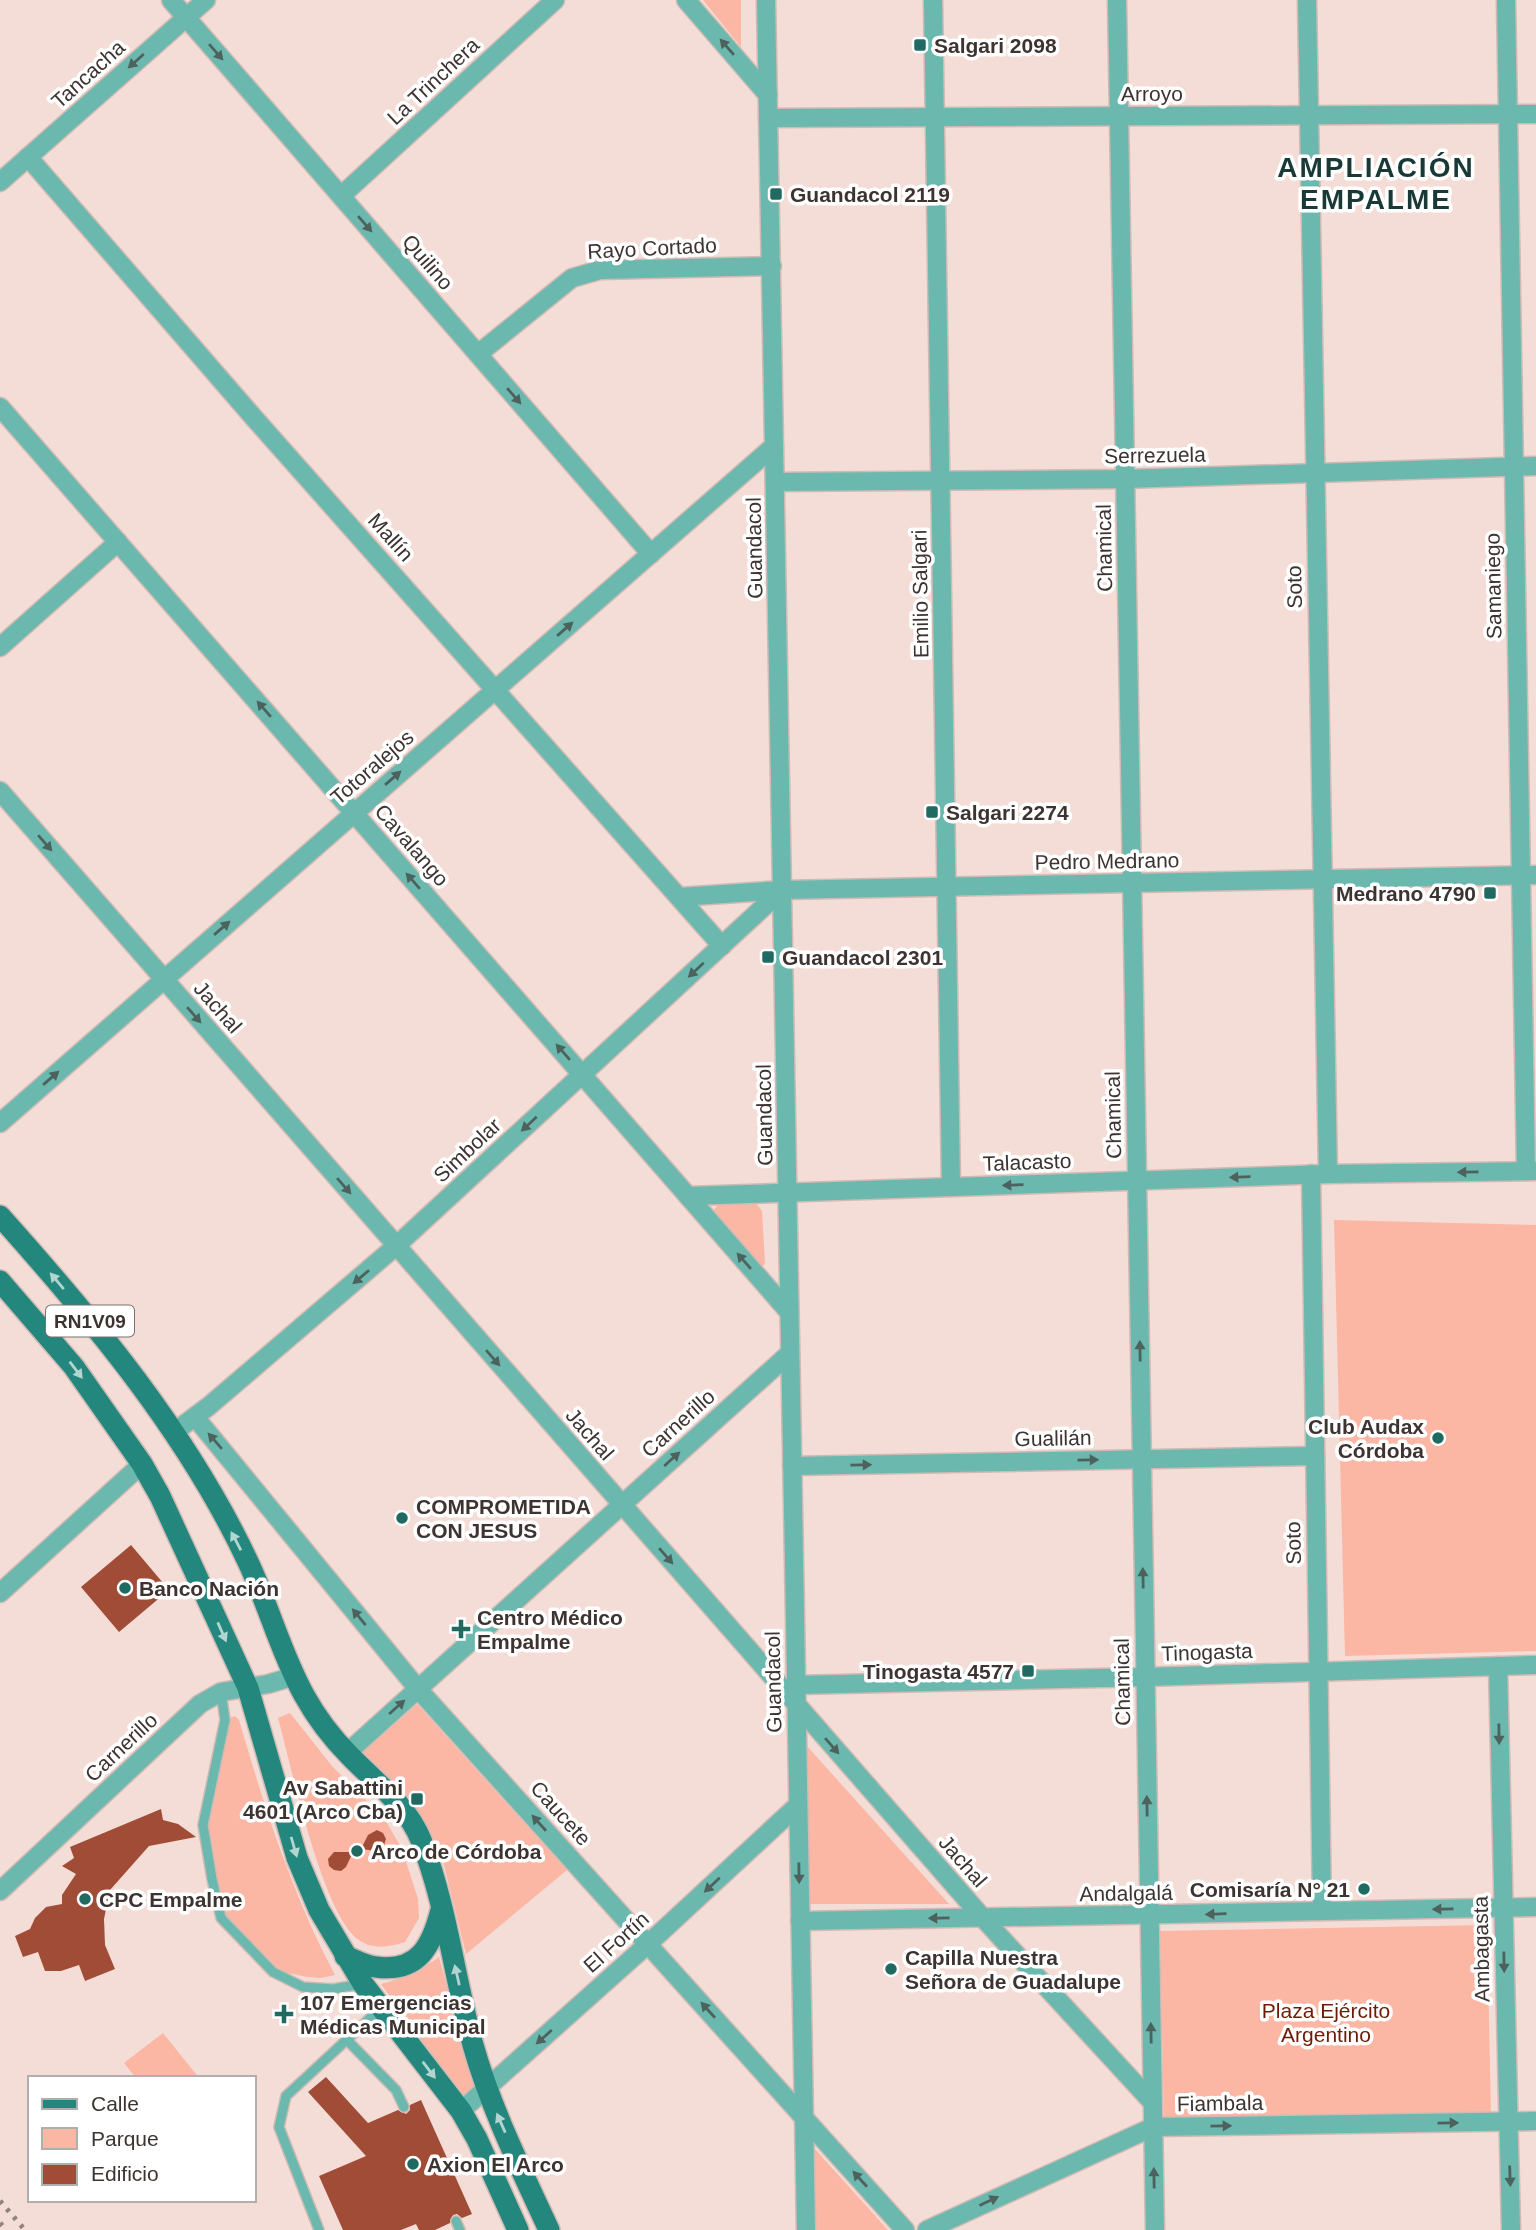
<svg xmlns="http://www.w3.org/2000/svg" width="1536" height="2230" viewBox="0 0 1536 2230" font-family="Helvetica,sans-serif">
  <style>
    .green { fill: #fbb6a4 }
    .building { fill: #a04c36 }
    .lines { fill: none; stroke-linecap: round; stroke-linejoin: round }
    .lane-casing { stroke: #cfbbb5; stroke-width: 12 }
    .street-casing { stroke: #cfbbb5; stroke-width: 21 }
    .primary-casing { stroke: #cfbbb5; stroke-width: 24 }
    .lane { stroke: #6ab8ae; stroke-width: 9 }
    .street { stroke: #6ab8ae; stroke-width: 18 }
    .primary { stroke: #23877d; stroke-width: 21 }
    .rail { stroke: #92837e; stroke-width: 5; stroke-dasharray: 3.5 7; stroke-linecap: butt }
    .oneway { fill: #4d625d }
    .oneway2 { fill: #b2d5d2 }
    .poi-dot { fill: #216a62; stroke: #fff; stroke-width: 2.5 }
    .labels { text-anchor: middle; dominant-baseline: central; stroke-width: 7; stroke-linejoin: round; paint-order: stroke }
    .shield { fill: #fff; stroke: #77716f; stroke-width: 2 }
    .shield-label { font-size: 19px; font-weight: bold; fill: #3d3431 }
    .poi-label { font-size: 21px; font-weight: bold; fill: #3d3431; stroke: #fff; text-anchor: start }
    .street-label { font-size: 21px; fill: #3d3431; stroke: #fff }
    .park-label { font-size: 21px; fill: #6c1c05; stroke: #fff }
    .district-label { font-size: 28px; font-weight: bold; letter-spacing: 2px; fill: #183935; stroke: #fff }
  </style>
  <rect width="100%" height="100%" fill="#f4ddd6"/>
  <!-- green -->
  <g class="green">
    <path d="M703,0H741V47Z"/>
    <path d="M756,1203L762,1211L765,1263L761,1269L712,1212L719,1204Z"/>
    <path d="M1334,1220L1536,1225V1651L1345,1656Z"/>
    <path d="M417,1704L567,1870L466,1954L440,1849L408,1799L362,1753Z"/>
    <path d="M290,1713L332,1766L384,1818L402,1849L418,1899L419,1918L405,1942C390,1947 373,1950 359,1940C322,1915 291,1764 278,1718Z"/>
    <path d="M235,1716L239,1720C265,1809 291,1892 335,1975L321,1978L307,1977L274,1970L221,1918L203,1825L225,1720Z"/>
    <path d="M806,1745L949,1904H810Z"/>
    <path d="M1487,1925L1491,2114L1164,2120L1160,1931Z"/>
    <path d="M439,1957L475,2091L459,2105L439,2065L381,1984C403,1978 421,1970 439,1957Z"/>
    <path d="M163,2033L199,2078H136L124,2063Z"/>
    <path d="M814,2148L888,2230H813Z"/>
  </g>
  <!-- building -->
  <g class="building">
    <path d="M131,1545L169,1590L119,1632L81,1587Z"/>
    <path d="M161,1809L163,1820L178,1824L196,1837L149,1846L110,1890L104,1919L105,1945L115,1969L85,1981L79,1965L61,1971H45L38,1952L23,1957L15,1936L30,1929L35,1918L46,1907L62,1904V1895L76,1874L62,1866L74,1858L70,1847Z"/>
    <path d="M377,1830L383,1833L386,1839L383,1848L377,1851L361,1849L368,1835Z"/>
    <path d="M334,1852H353L346,1867L341,1871L334,1870L329,1866L328,1859Z"/>
    <path d="M326,2077L368,2123L398,2110L406,2114L410,2110V2105L421,2100L472,2214L462,2218L457,2214L453,2215L450,2223L435,2230H419L416,2224L401,2230H343L319,2176L366,2156L308,2092Z"/>
  </g>
  <g class="lines">
    <defs>
      <g id="lane">
        <path d="M221,1692L225,1720L203,1825L212,1879L221,1918L273,1972L303,1987L333,1989L362,1984"/>
        <path d="M346,2039L396,2090L404,2107"/>
        <path d="M456,2221L460,2230"/>
        <path d="M319,2230L279,2127L286,2096L381,2008"/>
      </g>
      <g id="street">
        <path d="M171,0L651,554"/>
        <path d="M686,0L768,95"/>
        <path d="M766,0L806,2230"/>
        <path d="M933,0L951,1187"/>
        <path d="M1117,0L1155,2230"/>
        <path d="M1307,0L1328,1174"/>
        <path d="M1506,0L1526,1171"/>
        <path d="M768,118L1536,114"/>
        <path d="M28,157L255,419L722,946"/>
        <path d="M0,182L206,0"/>
        <path d="M341,196L555,0"/>
        <path d="M478,354L572,278L600,270L772,266"/>
        <path d="M0,407L789,1312"/>
        <path d="M775,482L1125,479L1536,466"/>
        <path d="M0,647L118,542"/>
        <path d="M0,791L982,1917L1152,2102"/>
        <path d="M679,897L782,890L1536,875"/>
        <path d="M0,1123L774,446"/>
        <path d="M1311,1174L1322,1911"/>
        <path d="M688,1196L1328,1174L1536,1171"/>
        <path d="M195,1417L418,1689L905,2230"/>
        <path d="M173,1433L209,1406L396,1246L782,890"/>
        <path d="M792,1466L1315,1456"/>
        <path d="M0,1593L142,1464"/>
        <path d="M1498,1666L1511,2230"/>
        <path d="M796,1685L1145,1677L1536,1665"/>
        <path d="M347,1753L790,1353"/>
        <path d="M0,1891L200,1704L221,1692L268,1684L295,1676"/>
        <path d="M800,1921L1536,1907"/>
        <path d="M461,2111L648,1944L798,1805"/>
        <path d="M927,2230L1153,2127L1536,2121"/>
      </g>
      <g id="primary">
        <path d="M0,1216C94,1321 189,1435 249,1564C269,1607 281,1653 304,1695C315,1715 333,1739 350,1756C375,1782 407,1805 421,1840C447,1906 454,1977 473,2045C491,2109 521,2169 549,2230"/>
        <path d="M0,1281L74,1367L142,1464L160,1496L248,1688L297,1858L319,1910L363,1984L461,2111L477,2139L518,2230"/>
        <path d="M345,1956C355,1960 366,1966 376,1967C419,1973 432,1945 441,1910"/>
      </g>
    </defs>
    <!-- lane casing -->
    <use href="#lane" class="lane-casing"/>
    <!-- street casing -->
    <use href="#street" class="street-casing"/>
    <!-- primary casing -->
    <use href="#primary" class="primary-casing"/>
    <!-- lane -->
    <use href="#lane" class="lane"/>
    <!-- street -->
    <use href="#street" class="street"/>
    <!-- primary -->
    <use href="#primary" class="primary"/>
    <!-- rail -->
    <g class="rail">
      <path d="M0,2201L25,2230"/>
      <path d="M0,2223L6,2230"/>
    </g>
  </g>
  <!-- one-way arrows -->
  <defs><path id="oneway-solid" d="M-6-.8H1V-3.2L6.5 0L1 3.2V.8H-6Z" transform="scale(1.75)"/></defs>
  <g class="oneway">
    <use href="#oneway-solid" transform="translate(727 47) rotate(-131)"/>
    <use href="#oneway-solid" transform="translate(216 52) rotate(49)"/>
    <use href="#oneway-solid" transform="translate(136 61) rotate(138)"/>
    <use href="#oneway-solid" transform="translate(365 224) rotate(49)"/>
    <use href="#oneway-solid" transform="translate(514 396) rotate(49)"/>
    <use href="#oneway-solid" transform="translate(565 629) rotate(-41)"/>
    <use href="#oneway-solid" transform="translate(264 709) rotate(-131)"/>
    <use href="#oneway-solid" transform="translate(393 778) rotate(-41)"/>
    <use href="#oneway-solid" transform="translate(45 843) rotate(49)"/>
    <use href="#oneway-solid" transform="translate(413 881) rotate(-131)"/>
    <use href="#oneway-solid" transform="translate(222 928) rotate(-41)"/>
    <use href="#oneway-solid" transform="translate(696 970) rotate(137)"/>
    <use href="#oneway-solid" transform="translate(194 1015) rotate(49)"/>
    <use href="#oneway-solid" transform="translate(563 1052) rotate(-131)"/>
    <use href="#oneway-solid" transform="translate(51 1078) rotate(-41)"/>
    <use href="#oneway-solid" transform="translate(529 1124) rotate(137)"/>
    <use href="#oneway-solid" transform="translate(1468 1172) rotate(179)"/>
    <use href="#oneway-solid" transform="translate(1240 1177) rotate(178)"/>
    <use href="#oneway-solid" transform="translate(1013 1185) rotate(178)"/>
    <use href="#oneway-solid" transform="translate(344 1186) rotate(49)"/>
    <use href="#oneway-solid" transform="translate(744 1261) rotate(-131)"/>
    <use href="#oneway-solid" transform="translate(361 1277) rotate(140)"/>
    <use href="#oneway-solid" transform="translate(1140 1351) rotate(-91)"/>
    <use href="#oneway-solid" transform="translate(493 1358) rotate(49)"/>
    <use href="#oneway-solid" transform="translate(215 1441) rotate(-131)"/>
    <use href="#oneway-solid" transform="translate(672 1459) rotate(-42)"/>
    <use href="#oneway-solid" transform="translate(1088 1460) rotate(-1)"/>
    <use href="#oneway-solid" transform="translate(861 1465) rotate(-1)"/>
    <use href="#oneway-solid" transform="translate(666 1556) rotate(49)"/>
    <use href="#oneway-solid" transform="translate(1143 1578) rotate(-91)"/>
    <use href="#oneway-solid" transform="translate(359 1617) rotate(-129)"/>
    <use href="#oneway-solid" transform="translate(397 1707) rotate(-42)"/>
    <use href="#oneway-solid" transform="translate(1499 1734) rotate(89)"/>
    <use href="#oneway-solid" transform="translate(832 1746) rotate(49)"/>
    <use href="#oneway-solid" transform="translate(1147 1806) rotate(-91)"/>
    <use href="#oneway-solid" transform="translate(539 1823) rotate(-132)"/>
    <use href="#oneway-solid" transform="translate(799 1873) rotate(89)"/>
    <use href="#oneway-solid" transform="translate(712 1885) rotate(137)"/>
    <use href="#oneway-solid" transform="translate(1443 1909) rotate(179)"/>
    <use href="#oneway-solid" transform="translate(1216 1914) rotate(178)"/>
    <use href="#oneway-solid" transform="translate(939 1918) rotate(179)"/>
    <use href="#oneway-solid" transform="translate(1504 1962) rotate(89)"/>
    <use href="#oneway-solid" transform="translate(708 2010) rotate(-132)"/>
    <use href="#oneway-solid" transform="translate(1151 2033) rotate(-91)"/>
    <use href="#oneway-solid" transform="translate(544 2037) rotate(138)"/>
    <use href="#oneway-solid" transform="translate(1448 2123) rotate(-1)"/>
    <use href="#oneway-solid" transform="translate(1221 2126) rotate(-1)"/>
    <use href="#oneway-solid" transform="translate(1510 2176) rotate(88)"/>
    <use href="#oneway-solid" transform="translate(1154 2178) rotate(-91)"/>
    <use href="#oneway-solid" transform="translate(860 2179) rotate(-132)"/>
    <use href="#oneway-solid" transform="translate(989 2201) rotate(-25)"/>
  </g>
  <g class="oneway2">
    <use href="#oneway-solid" transform="translate(57 1281) rotate(-130)"/>
    <use href="#oneway-solid" transform="translate(76 1370) rotate(53)"/>
    <use href="#oneway-solid" transform="translate(236 1541) rotate(-118)"/>
    <use href="#oneway-solid" transform="translate(222 1632) rotate(66)"/>
    <use href="#oneway-solid" transform="translate(294 1847) rotate(74)"/>
    <use href="#oneway-solid" transform="translate(457 1975) rotate(-103)"/>
    <use href="#oneway-solid" transform="translate(429 2070) rotate(53)"/>
    <use href="#oneway-solid" transform="translate(501 2123) rotate(-114)"/>
  </g>
  <!-- markers -->
  <g class="poi-dot">
    <rect x="913" y="38" width="14" height="14" rx="3.5"/>
    <rect x="769" y="187" width="14" height="14" rx="3.5"/>
    <rect x="925" y="805" width="14" height="14" rx="3.5"/>
    <rect x="1483" y="886" width="14" height="14" rx="3.5"/>
    <rect x="761" y="950" width="14" height="14" rx="3.5"/>
    <circle cx="1438" cy="1438" r="7"/>
    <circle cx="402" cy="1518" r="7"/>
    <circle cx="125" cy="1588" r="7"/>
    <path d="M457.5 1618.5h7v7h7v7h-7v7h-7v-7h-7v-7h7z"/>
    <rect x="1021" y="1664" width="14" height="14" rx="3.5"/>
    <rect x="410" y="1792" width="14" height="14" rx="3.5"/>
    <circle cx="357" cy="1851" r="7"/>
    <circle cx="1364" cy="1889" r="7"/>
    <circle cx="85" cy="1899" r="7"/>
    <circle cx="891" cy="1969" r="7"/>
    <path d="M280.5 2003.5h7v7h7v7h-7v7h-7v-7h-7v-7h7z"/>
    <circle cx="413" cy="2164" r="7"/>
  </g>
  <g class="labels">
    <!-- shield labels -->
    <rect class="shield" x="46" y="1305.5" width="88" height="31" rx="5"/>
    <g class="shield-label">
      <text x="90" y="1321">RN1V09</text>
    </g>
    <!-- poi labels -->
    <g class="poi-label">
      <text x="934" y="45">Salgari 2098</text>
      <text x="790" y="194">Guandacol 2119</text>
      <text x="946" y="812">Salgari 2274</text>
      <text x="1476" y="893" text-anchor="end">Medrano 4790</text>
      <text x="782" y="957">Guandacol 2301</text>
      <text x="1424" y="1426" text-anchor="end">Club Audax<tspan x="1424" dy="24">Córdoba</tspan></text>
      <text x="416" y="1506">COMPROMETIDA<tspan x="416" dy="24">CON JESUS</tspan></text>
      <text x="139" y="1588">Banco Nación</text>
      <text x="477" y="1617">Centro Médico<tspan x="477" dy="24">Empalme</tspan></text>
      <text x="1014" y="1671" text-anchor="end">Tinogasta 4577</text>
      <text x="403" y="1787" text-anchor="end">Av Sabattini<tspan x="403" dy="24">4601 (Arco Cba)</tspan></text>
      <text x="371" y="1851">Arco de Córdoba</text>
      <text x="1350" y="1889" text-anchor="end">Comisaría N° 21</text>
      <text x="99" y="1899">CPC Empalme</text>
      <text x="905" y="1957">Capilla Nuestra<tspan x="905" dy="24">Señora de Guadalupe</tspan></text>
      <text x="300" y="2002">107 Emergencias<tspan x="300" dy="24">Médicas Municipal</tspan></text>
      <text x="427" y="2164">Axion El Arco</text>
    </g>
    <!-- street labels -->
    <g class="street-label">
      <text transform="translate(88 74) rotate(-42)">Tancacha</text>
      <text transform="translate(433 81) rotate(-43)">La Trinchera</text>
      <text x="1152" y="93">Arroyo</text>
      <text transform="translate(652 248) rotate(-3)">Rayo Cortado</text>
      <text transform="translate(428 262) rotate(49)">Quilino</text>
      <text transform="translate(1155 455) rotate(-1)">Serrezuela</text>
      <text transform="translate(391 537) rotate(48)">Mallín</text>
      <text transform="translate(754 548) rotate(-91)">Guandacol</text>
      <text transform="translate(1104 548) rotate(-91)">Chamical</text>
      <text transform="translate(1493 586) rotate(-91)">Samaniego</text>
      <text transform="translate(1294 587) rotate(-91)">Soto</text>
      <text transform="translate(920 594) rotate(-91)">Emilio Salgari</text>
      <text transform="translate(372 767) rotate(-41)">Totoralejos</text>
      <text transform="translate(412 845) rotate(49)">Cavalango</text>
      <text transform="translate(1107 861) rotate(-1)">Pedro Medrano</text>
      <text transform="translate(218 1007) rotate(49)">Jachal</text>
      <text transform="translate(764 1115) rotate(-91)">Guandacol</text>
      <text transform="translate(1113 1115) rotate(-91)">Chamical</text>
      <text transform="translate(467 1150) rotate(-43)">Simbolar</text>
      <text transform="translate(1027 1162) rotate(-2)">Talacasto</text>
      <text transform="translate(678 1423) rotate(-42)">Carnerillo</text>
      <text transform="translate(590 1434) rotate(49)">Jachal</text>
      <text transform="translate(1053 1438) rotate(-1)">Gualilán</text>
      <text transform="translate(1293 1543) rotate(-91)">Soto</text>
      <text transform="translate(1207 1652) rotate(-2)">Tinogasta</text>
      <text transform="translate(773 1682) rotate(-91)">Guandacol</text>
      <text transform="translate(1122 1682) rotate(-91)">Chamical</text>
      <text transform="translate(121 1747) rotate(-43)">Carnerillo</text>
      <text transform="translate(561 1813) rotate(48)">Caucete</text>
      <text transform="translate(963 1861) rotate(49)">Jachal</text>
      <text transform="translate(1126 1893) rotate(-1)">Andalgalá</text>
      <text transform="translate(616 1942) rotate(-42)">El Fortín</text>
      <text transform="translate(1481 1949) rotate(-91)">Ambagasta</text>
      <text transform="translate(1220 2103) rotate(-1)">Fiambala</text>
    </g>
    <!-- park labels -->
    <g class="park-label">
      <text x="1326" y="2010">Plaza Ejército<tspan x="1326" dy="24">Argentino</tspan></text>
    </g>
    <!-- district labels -->
    <g class="district-label">
      <text x="1376" y="167">AMPLIACIÓN<tspan x="1376" dy="32">EMPALME</tspan></text>
    </g>
  </g>
  <!-- legend -->
  <rect x="28" y="2076" width="228" height="126" fill="#ffffff" stroke="#b1aead" stroke-width="2"/>
  <rect x="42" y="2099" width="35" height="10" fill="#23877d" stroke="#b1aead" stroke-width="2"/>
  <text x="91" y="2111" font-size="21" fill="#3d3431">Calle</text>
  <rect x="42" y="2128" width="35" height="21" fill="#fbb6a4" stroke="#b1aead" stroke-width="2"/>
  <text x="91" y="2146" font-size="21" fill="#3d3431">Parque</text>
  <rect x="42" y="2164" width="35" height="21" fill="#a04c36" stroke="#b1aead" stroke-width="2"/>
  <text x="91" y="2181" font-size="21" fill="#3d3431">Edificio</text>
</svg>
